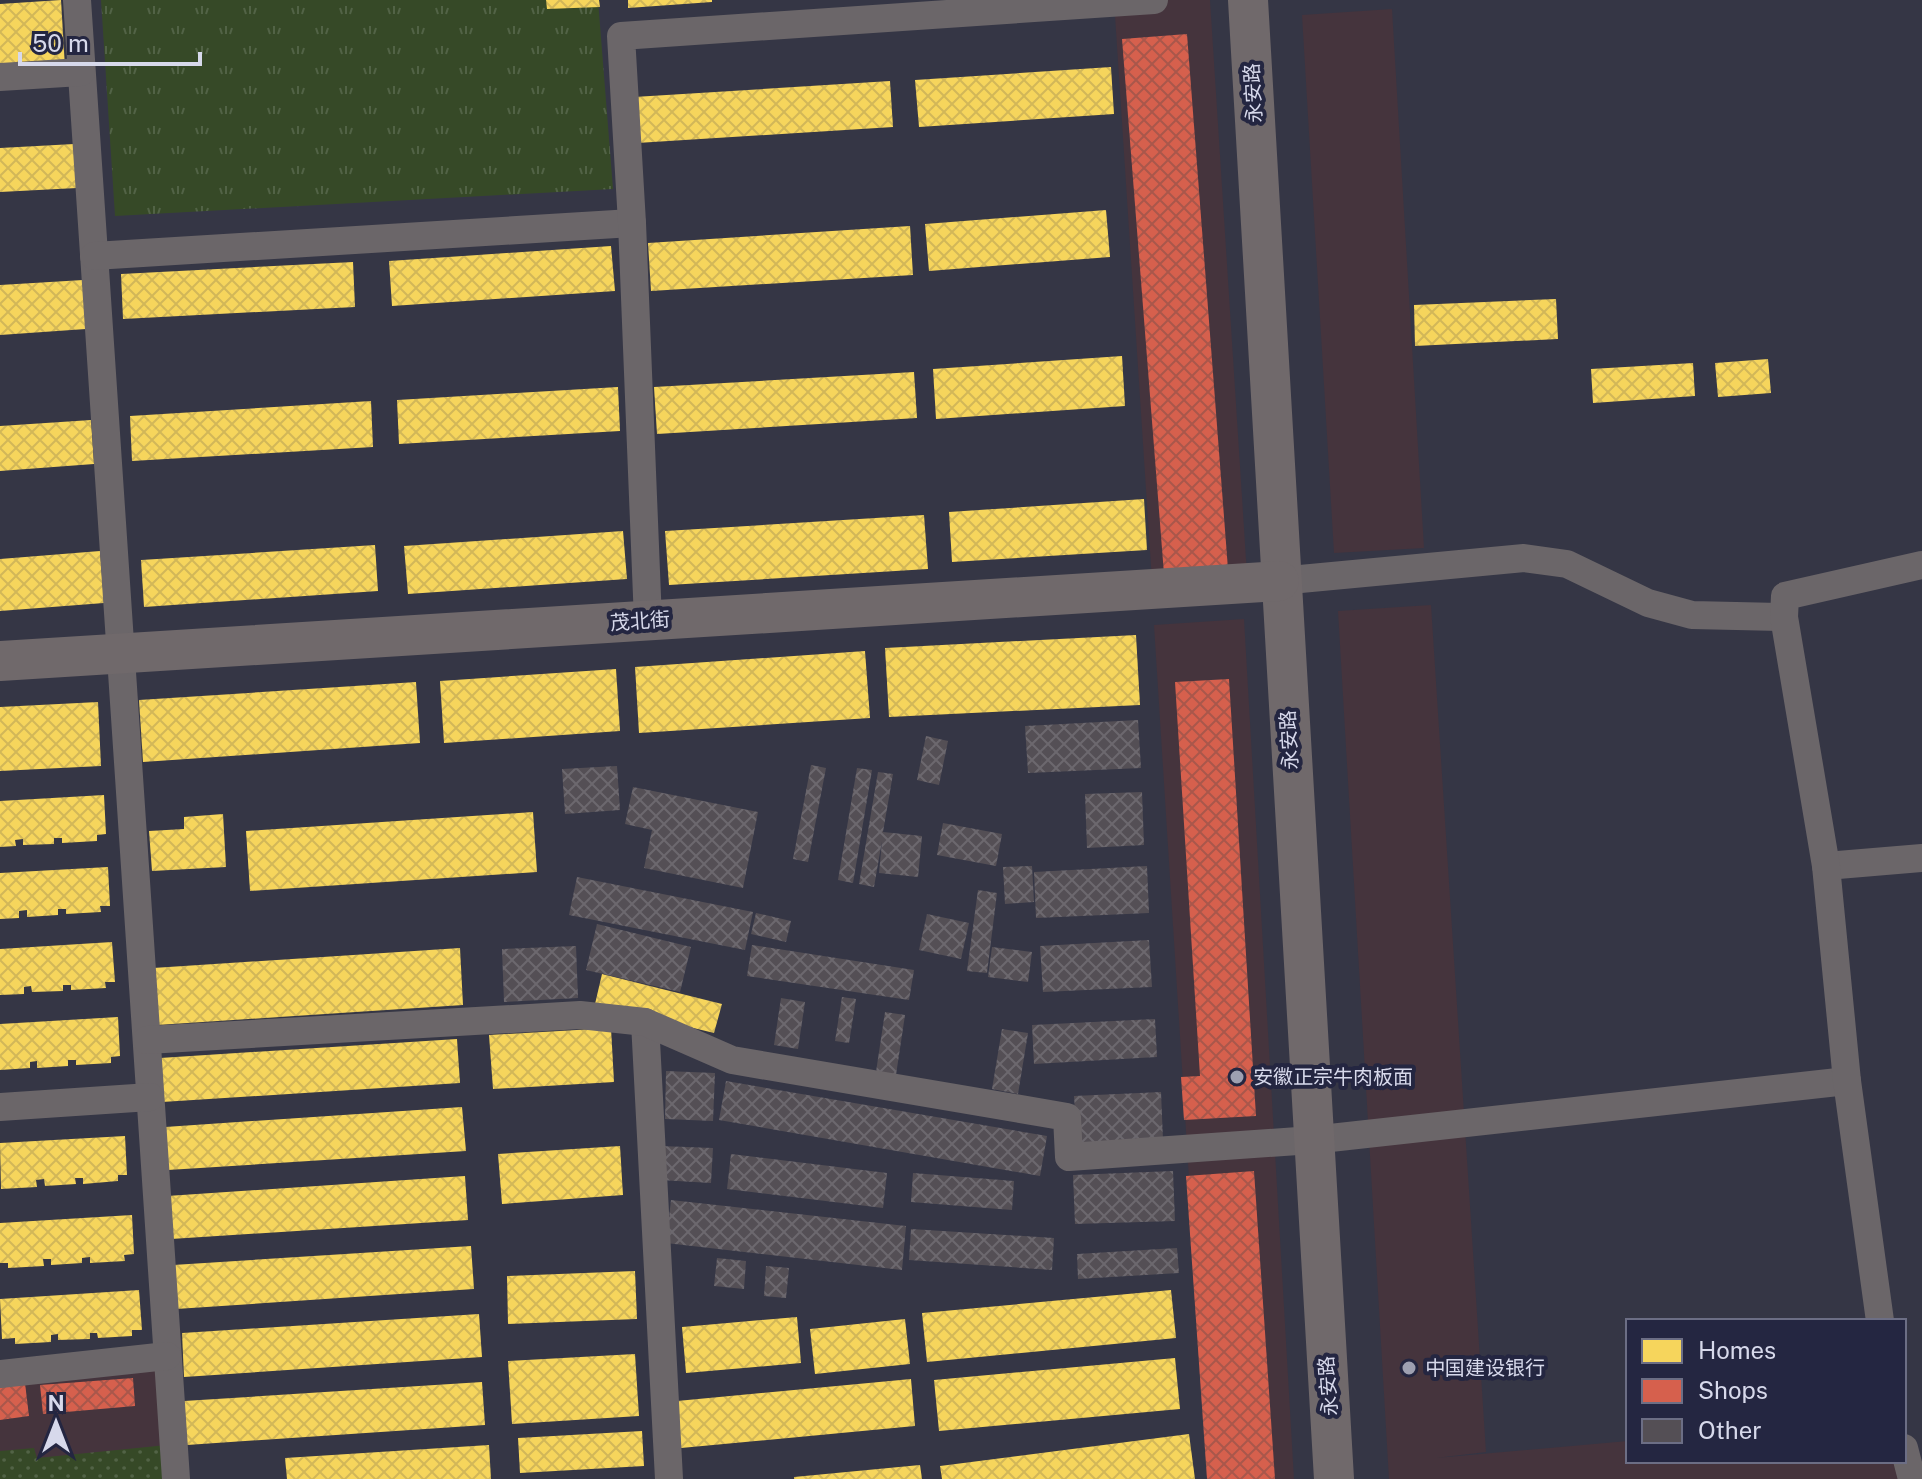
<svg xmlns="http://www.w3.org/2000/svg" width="1922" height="1479" viewBox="0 0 1922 1479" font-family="'Public Sans','Noto Sans SC',sans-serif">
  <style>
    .commercial { fill: #45343d }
    .park { fill: url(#park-tufts) }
    .garden { fill: url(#garden-dots) }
    .homes { fill: url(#homes-cross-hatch) }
    .shops { fill: url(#shops-cross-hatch) }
    .building { fill: url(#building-cross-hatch) }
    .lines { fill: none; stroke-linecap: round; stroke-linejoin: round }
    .street { stroke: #6b6669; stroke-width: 28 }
    .secondary { stroke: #70696b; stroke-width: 40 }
    .poi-dot { fill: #9ea0b1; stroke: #242641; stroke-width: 3 }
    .labels { text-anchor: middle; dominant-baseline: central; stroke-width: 8; stroke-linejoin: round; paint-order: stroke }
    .street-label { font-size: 20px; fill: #d7d9eb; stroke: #242641 }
    .poi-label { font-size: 20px; fill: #d7d9eb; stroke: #242641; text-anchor: start }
  </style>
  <defs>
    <pattern id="park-tufts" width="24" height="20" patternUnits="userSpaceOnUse" patternTransform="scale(2)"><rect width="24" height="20" fill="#364927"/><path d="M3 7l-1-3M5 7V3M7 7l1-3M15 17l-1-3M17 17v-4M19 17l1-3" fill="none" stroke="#526346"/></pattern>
    <pattern id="garden-dots" width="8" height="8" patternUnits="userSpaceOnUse" patternTransform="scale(2)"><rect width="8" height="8" fill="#364927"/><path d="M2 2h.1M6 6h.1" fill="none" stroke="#526346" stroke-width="1.8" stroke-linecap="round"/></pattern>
    <pattern id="homes-cross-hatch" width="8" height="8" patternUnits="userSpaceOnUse" patternTransform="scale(2)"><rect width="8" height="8" fill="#f6d55c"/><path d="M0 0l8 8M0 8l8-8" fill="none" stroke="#d2b758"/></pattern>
    <pattern id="shops-cross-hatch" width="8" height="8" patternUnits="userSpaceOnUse" patternTransform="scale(2)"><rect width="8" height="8" fill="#d6604d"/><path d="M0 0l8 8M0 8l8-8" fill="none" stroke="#a9574b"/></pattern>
    <pattern id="building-cross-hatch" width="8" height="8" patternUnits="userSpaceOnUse" patternTransform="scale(2)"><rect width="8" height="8" fill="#544f55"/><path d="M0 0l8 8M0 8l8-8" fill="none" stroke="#6c686e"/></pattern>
  </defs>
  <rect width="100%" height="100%" fill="#353645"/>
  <!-- commercial -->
  <g class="commercial">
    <path d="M1114,0H1210L1247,575L1152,581Z"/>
    <path d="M1392,9L1424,548L1334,553L1302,15Z"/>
    <path d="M1431,605L1486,1452L1436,1458L1628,1441V1461H1900L1902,1479H1389L1338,611Z"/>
    <path d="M1244,619L1294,1479H1208L1154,625Z"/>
    <path d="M163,1364L169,1479H0V1384Z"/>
  </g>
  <!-- park -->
  <path class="park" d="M101,0H598L613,189L115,216Z"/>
  <!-- garden -->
  <path class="garden" d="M167,1445L169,1479H0V1451L34,1448L37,1458Z"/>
  <!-- homes -->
  <g class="homes">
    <path d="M61,0L65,68L0,72V4Z"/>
    <path d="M546,0H599L600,7L547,9Z"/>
    <path d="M628,0H712V2L628,8Z"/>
    <path d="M1111,67L1114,114L919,127L915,80Z"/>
    <path d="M890,81L893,127L637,143L634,97Z"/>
    <path d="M74,144L77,188L0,192V148Z"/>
    <path d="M1106,210L1110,257L929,271L925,224Z"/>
    <path d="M910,226L913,275L651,291L648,243Z"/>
    <path d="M611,246L615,291L392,306L389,261Z"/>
    <path d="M353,262L355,307L123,319L121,274Z"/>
    <path d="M83,280L86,329L0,335V285Z"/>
    <path d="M1556,299L1558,339L1415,346L1414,305Z"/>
    <path d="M1122,356L1125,406L936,419L933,369Z"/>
    <path d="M1768,359L1771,393L1718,397L1715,363Z"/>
    <path d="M1693,363L1695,396L1593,403L1591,369Z"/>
    <path d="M914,372L917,418L657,434L654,387Z"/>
    <path d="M618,387L620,431L399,444L397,400Z"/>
    <path d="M371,401L373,447L132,461L130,416Z"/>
    <path d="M91,420L94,464L0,471V426Z"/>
    <path d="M1144,499L1147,550L952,562L949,512Z"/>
    <path d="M924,515L928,569L669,585L665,531Z"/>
    <path d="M623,531L627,579L408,594L404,546Z"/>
    <path d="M375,545L378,591L144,607L141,560Z"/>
    <path d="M100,551L104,603L0,611V559Z"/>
    <path d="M1136,635L1140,705L889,717L885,648Z"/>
    <path d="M865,651L870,718L639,733L635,667Z"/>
    <path d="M616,669L620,731L444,743L440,681Z"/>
    <path d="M416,682L420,743L143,762L139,700Z"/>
    <path d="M98,702L101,766L0,771V707Z"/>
    <path d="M104,795L106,834L97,835V841L62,843V838H54V844L23,845V839L15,840L16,846L0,847V801Z"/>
    <path d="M533,812L537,872L250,891L246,831Z"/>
    <path d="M223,814L226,867L152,871L149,831L184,829V817Z"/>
    <path d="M108,867L110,906H100L101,912L66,914V909H58V915L27,917V910L19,911V918L0,919V873Z"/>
    <path d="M112,942L115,982H105L106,988L71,990V985H63V991L32,992L31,986L24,987V994L0,995V949Z"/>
    <path d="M460,948L463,1005L157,1025L153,968Z"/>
    <path d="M602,974L722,1004L714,1033L595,1004Z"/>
    <path d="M118,1017L120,1056L111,1057V1063L76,1065V1060H68V1066L37,1068V1061L30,1062V1068L0,1070V1024Z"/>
    <path d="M611,1028L614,1082L493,1089L489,1035Z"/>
    <path d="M457,1039L460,1083L162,1102L160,1058Z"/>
    <path d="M462,1107L466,1151L168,1170L165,1127Z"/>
    <path d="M125,1136L127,1175H118V1181L83,1184V1178H75L76,1184L45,1186L44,1179L36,1180L37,1187L1,1189L0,1143Z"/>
    <path d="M620,1146L623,1195L502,1204L498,1154Z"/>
    <path d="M465,1176L468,1220L171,1239L167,1196Z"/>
    <path d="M132,1215L134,1254L124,1255L125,1261L90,1263V1257L82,1258V1263L51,1265V1259H43L44,1266L8,1268V1263H0V1223Z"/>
    <path d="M471,1246L474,1289L176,1309L173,1265Z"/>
    <path d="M635,1271L637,1319L508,1324L507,1276Z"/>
    <path d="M139,1290L142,1330H132V1336L98,1338L97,1333H90V1339L58,1340V1334L51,1335V1342L15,1344V1338L2,1339L0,1299Z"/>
    <path d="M1171,1290L1176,1338L927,1362L922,1313Z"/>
    <path d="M479,1314L482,1357L184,1377L182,1333Z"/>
    <path d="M797,1317L801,1363L686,1373L682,1327Z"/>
    <path d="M905,1319L910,1364L815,1374L810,1329Z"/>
    <path d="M635,1354L639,1416L512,1424L508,1361Z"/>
    <path d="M1175,1358L1180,1409L939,1431L934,1380Z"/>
    <path d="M911,1379L915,1426L681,1448L677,1401Z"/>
    <path d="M482,1382L485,1425L187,1445L184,1401Z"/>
    <path d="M642,1431L644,1466L520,1473L518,1438Z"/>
    <path d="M1189,1434L1195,1479H942L940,1466Z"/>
    <path d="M489,1445L491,1479H287L285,1458Z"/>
    <path d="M920,1465L922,1479H794V1477Z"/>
  </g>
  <!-- shops -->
  <g class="shops">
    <path d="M1187,34L1228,569L1164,574L1122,39Z"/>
    <path d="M1229,679L1256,1116L1184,1120L1181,1077L1200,1076L1175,682Z"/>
    <path d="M1254,1171L1275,1479H1207L1186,1176Z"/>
    <path d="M133,1378L135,1406L43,1414L40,1385Z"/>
    <path d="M25,1383L29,1416L0,1420V1386Z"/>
  </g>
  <!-- building -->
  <g class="building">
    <path d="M1138,720L1141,768L1028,773L1025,726Z"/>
    <path d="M926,736L948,741L939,785L917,780Z"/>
    <path d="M811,765L826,768L808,862L793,859Z"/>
    <path d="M617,766L620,810L565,814L562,769Z"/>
    <path d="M857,768L872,770L853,883L838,880Z"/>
    <path d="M878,772L893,774L883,832L922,836L918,877L879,873L882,841L874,887L859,884Z"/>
    <path d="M633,787L758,812L743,888L644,868L652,830L625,824Z"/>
    <path d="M1142,792L1144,845L1087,848L1085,794Z"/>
    <path d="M943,823L1002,834L996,866L937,855Z"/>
    <path d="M1032,866L1034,902L1005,904L1003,867Z"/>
    <path d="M1147,866L1149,913L1036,918L1034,872Z"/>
    <path d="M577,877L753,912L745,950L569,915Z"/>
    <path d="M978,890L997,893L987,973L967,971Z"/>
    <path d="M756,913L791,921L786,942L751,934Z"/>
    <path d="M927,914L969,923L961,959L919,950Z"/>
    <path d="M597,924L691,947L680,992L586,970Z"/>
    <path d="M1149,940L1152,987L1043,992L1040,946Z"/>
    <path d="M752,945L914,970L909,1000L747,976Z"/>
    <path d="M576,946L578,998L504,1002L502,949Z"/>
    <path d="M992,947L1032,952L1028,982L988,977Z"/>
    <path d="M842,997L856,999L849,1043L835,1041Z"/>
    <path d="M781,998L805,1002L798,1049L774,1045Z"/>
    <path d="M885,1012L905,1015L896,1075L876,1072Z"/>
    <path d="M1155,1019L1157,1057L1034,1064L1032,1025Z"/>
    <path d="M1002,1029L1028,1033L1018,1094L992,1089Z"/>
    <path d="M666,1071L715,1073L713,1121L665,1119Z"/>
    <path d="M726,1081L1047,1136L1040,1176L719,1120Z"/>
    <path d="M1161,1092L1163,1140L1077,1144L1074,1096Z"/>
    <path d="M661,1146L713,1148L711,1183L660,1180Z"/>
    <path d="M731,1154L887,1173L883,1208L727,1189Z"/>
    <path d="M1173,1171L1175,1221L1075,1224L1073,1175Z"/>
    <path d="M913,1173L1014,1181L1012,1210L911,1202Z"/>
    <path d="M671,1200L906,1226L902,1270L666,1243Z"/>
    <path d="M911,1229L1054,1238L1052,1270L909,1260Z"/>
    <path d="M1177,1248L1179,1273L1078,1279L1077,1254Z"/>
    <path d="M717,1258L746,1261L744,1289L714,1286Z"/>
    <path d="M766,1266L789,1268L786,1298L764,1296Z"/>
  </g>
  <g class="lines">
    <!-- street -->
    <g class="street">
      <path d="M77,0L176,1479"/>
      <path d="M0,77L81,72"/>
      <path d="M94,256L632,223"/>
      <path d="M1279,581L1524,558L1567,564L1648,603L1692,615L1784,617"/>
      <path d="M648,621L632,223L621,36L1154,0"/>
      <path d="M1826,866L1922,858"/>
      <path d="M645,1022L669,1479"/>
      <path d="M147,1040L580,1015L645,1022L732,1060L1067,1117L1069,1157L1312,1140L1847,1081"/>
      <path d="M0,1107L150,1097"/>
      <path d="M1880,1321L1847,1081L1826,866L1784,617L1785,596L1922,565"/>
      <path d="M0,1374L167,1356"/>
      <path d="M1904,1448L1912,1479"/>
    </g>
    <!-- secondary -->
    <g class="secondary">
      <path d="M1248,0L1334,1479"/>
      <path d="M0,661L1279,581"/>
    </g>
  </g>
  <!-- markers -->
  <g class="poi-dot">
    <circle cx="1237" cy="1077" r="8"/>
    <circle cx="1409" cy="1368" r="8"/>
  </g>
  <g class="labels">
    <!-- street labels -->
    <g class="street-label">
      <text transform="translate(1253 93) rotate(-93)">永安路</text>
      <text transform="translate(640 621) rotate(-4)">茂北街</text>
      <text transform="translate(1289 740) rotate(-93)">永安路</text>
      <text transform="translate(1328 1386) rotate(-94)">永安路</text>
    </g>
    <!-- poi labels -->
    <g class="poi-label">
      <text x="1253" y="1077">安徽正宗牛肉板面</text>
      <text x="1425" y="1368">中国建设银行</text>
    </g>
  </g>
  <!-- legend -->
  <rect x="1626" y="1319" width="280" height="144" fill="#242641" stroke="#6c6e85" stroke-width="2"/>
  <rect x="1642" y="1339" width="40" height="24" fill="#f6d55c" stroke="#6c6e85" stroke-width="2"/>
  <text x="1698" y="1359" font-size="24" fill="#d7d9eb">Homes</text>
  <rect x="1642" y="1379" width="40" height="24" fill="#d6604d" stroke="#6c6e85" stroke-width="2"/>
  <text x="1698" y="1399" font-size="24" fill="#d7d9eb">Shops</text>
  <rect x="1642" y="1419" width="40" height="24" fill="#544f55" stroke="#6c6e85" stroke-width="2"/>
  <text x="1698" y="1439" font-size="24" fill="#d7d9eb">Other</text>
  <!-- north arrow -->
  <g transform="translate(56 1423)" stroke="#242641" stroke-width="6" paint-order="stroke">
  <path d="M0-6L14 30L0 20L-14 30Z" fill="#d7d9eb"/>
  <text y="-12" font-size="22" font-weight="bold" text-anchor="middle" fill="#d7d9eb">N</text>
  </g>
  <!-- scale -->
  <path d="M20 52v12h180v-12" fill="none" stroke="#d7d9eb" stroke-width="4"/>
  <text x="32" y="52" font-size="24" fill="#d7d9eb" stroke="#242641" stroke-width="6" paint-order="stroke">50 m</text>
</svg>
